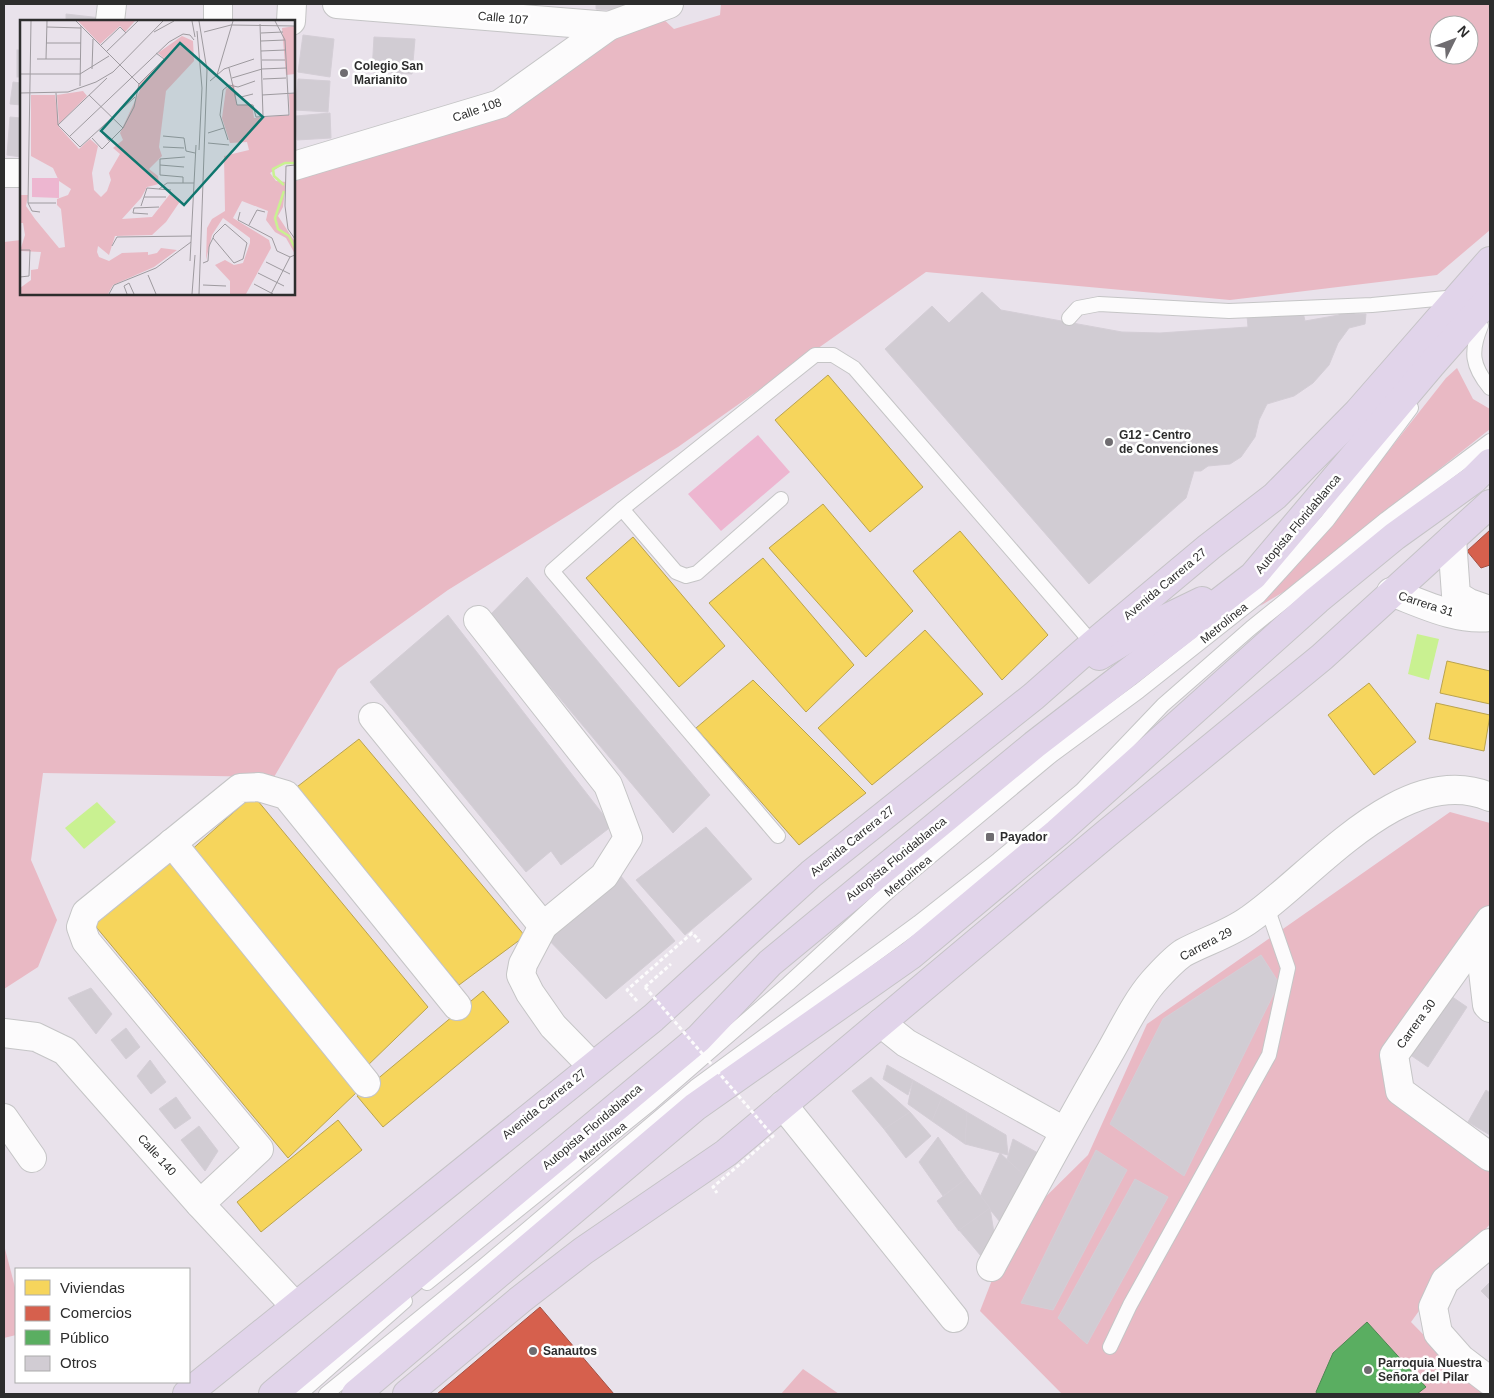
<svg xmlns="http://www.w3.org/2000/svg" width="1494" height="1398" viewBox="0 0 1494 1398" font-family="Helvetica,sans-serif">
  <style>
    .green { fill: #e9b9c4; fill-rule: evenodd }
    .pitch { fill: #edb6d0 }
    .water { fill: #c9f191 }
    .homes { fill: #f6d55c; stroke: #baa34e }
    .shops { fill: #d6604d; stroke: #a35143 }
    .public { fill: #5aae61; stroke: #4c8751 }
    .building { fill: #d1ccd3; stroke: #d4ced6 }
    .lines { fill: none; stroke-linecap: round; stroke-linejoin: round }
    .lane-casing { stroke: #c5c5c6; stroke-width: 16 }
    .street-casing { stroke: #c5c5c6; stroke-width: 30 }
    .highway-casing { stroke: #c5c3c6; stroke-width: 30 }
    .path { stroke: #fcfbfc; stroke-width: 3; stroke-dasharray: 4 2.5; stroke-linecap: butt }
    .lane { stroke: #fcfbfc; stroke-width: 14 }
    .street { stroke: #fcfbfc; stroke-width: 28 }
    .highway { stroke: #e1d4ea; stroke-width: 28 }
    .path-bridge { stroke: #fcfbfc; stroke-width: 3; stroke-dasharray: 4 2.5; stroke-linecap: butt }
    .poi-dot { fill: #6f6c70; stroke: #fff; stroke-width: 2 }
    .labels { text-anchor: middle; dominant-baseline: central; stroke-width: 5; stroke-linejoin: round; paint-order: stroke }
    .street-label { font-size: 12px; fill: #2d2d2d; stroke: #fff }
    .poi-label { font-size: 12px; font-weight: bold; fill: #2d2d2d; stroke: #fff; text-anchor: start }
    .inset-river { fill: none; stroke: #c9f191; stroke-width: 2.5 }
    .inset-road { fill: none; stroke: #9e9a9f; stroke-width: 1 }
    .view { fill: #0f766e; fill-opacity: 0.15; stroke: #0f766e; stroke-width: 2.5 }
    .inset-edge { fill: none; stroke: #2d2d2d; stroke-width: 2.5 }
  </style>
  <rect width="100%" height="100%" fill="#e9e2eb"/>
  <!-- green -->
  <g class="green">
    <path d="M721,4H1490V230L1437,275L1230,300L926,272L678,447L448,590L338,669L274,777L43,773L31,860L57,920L38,967L4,989V242L21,240V294H294V174L503,108L600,40L661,17L674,29L720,15ZM1439,25H1469V55H1439Z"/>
    <path d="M1457,368L1473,399L1490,409V429L1285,591L1260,606L1312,548L1446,378Z"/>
    <path d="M1450,812L1490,823V924L1394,1056L1400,1091L1490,1157V1224L1442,1279L1411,1322L1461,1373L1490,1394H1062L980,1311L1011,1231L1088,1155L1147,1024Z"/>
    <path d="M4,1245L16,1291V1335L4,1338Z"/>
    <path d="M803,1369L839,1394H781Z"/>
  </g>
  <!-- pitch -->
  <path class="pitch" d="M758,435L790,472L721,531L688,494Z"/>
  <!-- water -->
  <g class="water">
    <path d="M1417,634L1439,639L1429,680L1408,674Z"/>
    <path d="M97,802L116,822L84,849L65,828Z"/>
  </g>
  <!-- homes -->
  <g class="homes">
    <path d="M828,375L923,487L870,532L775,420Z"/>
    <path d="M823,504L913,611L866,657L769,548Z"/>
    <path d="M960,531L1048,635L1002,680L913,571Z"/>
    <path d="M633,537L725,646L679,687L586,578Z"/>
    <path d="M763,558L854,665L806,712L709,603Z"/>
    <path d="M925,630L983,694L872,785L818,728Z"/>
    <path d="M1447,661L1490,671V704L1440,693Z"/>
    <path d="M753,680L866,793L799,845L696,728Z"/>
    <path d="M1369,683L1416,742L1374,775L1328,715Z"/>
    <path d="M1436,703L1490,715L1484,751L1429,739Z"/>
    <path d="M359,739L525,936L459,985L293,790Z"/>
    <path d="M253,795L428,1007L364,1069L188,853Z"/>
    <path d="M167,857L357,1092L288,1158L92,922Z"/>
    <path d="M483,991L509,1022L383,1127L357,1096Z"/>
    <path d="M338,1120L362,1150L261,1232L237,1202Z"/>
  </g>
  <!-- shops -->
  <g class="shops">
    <path d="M1490,530V565L1481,568L1467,551Z"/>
    <path d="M540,1307L614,1394H437Z"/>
  </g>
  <!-- public -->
  <path class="public" d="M1367,1322L1426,1387L1417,1394H1317L1316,1392L1333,1353Z"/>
  <!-- building -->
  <g class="building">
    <path d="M596,4H636V12L596,9Z"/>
    <path d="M66,14L101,18L100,21H66Z"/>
    <path d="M303,35L334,39L330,77L298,72Z"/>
    <path d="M374,37L415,39L412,74L372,72Z"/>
    <rect x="17" y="50" width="4" height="27"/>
    <path d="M298,79L330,81L328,112L295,110Z"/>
    <path d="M13,82L21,83V105L10,104Z"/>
    <path d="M330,113L331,138L297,140L296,116Z"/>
    <path d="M10,117L21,118V157L7,155Z"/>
    <path d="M982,292L1001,310L1122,332L1160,333L1248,327L1247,316L1303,312L1305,321L1339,315L1340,308L1348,309L1355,314H1366L1365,324L1349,328L1338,343L1329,365L1313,383L1294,396L1267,404L1259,420L1255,437L1241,457L1230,464L1208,466L1201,471H1194L1186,498L1089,584L885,349L932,306L949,323Z"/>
    <path d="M527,577L710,795L673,833L490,615Z"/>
    <path d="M448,615L612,826L561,865L551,851L526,872L370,682Z"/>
    <path d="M706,827L752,879L685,935L636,880Z"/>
    <path d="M620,875L675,941L606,999L542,933Z"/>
    <path d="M1261,955L1279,983L1184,1176L1110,1124L1163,1019Z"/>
    <path d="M91,988L112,1014L96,1034L68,998Z"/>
    <path d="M1448,994L1467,1007L1428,1067L1409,1054Z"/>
    <path d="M126,1028L140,1047L126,1059L111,1040Z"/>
    <path d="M150,1060L166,1082L151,1094L137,1076Z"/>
    <path d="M887,1065L913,1080L908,1095L883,1079Z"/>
    <path d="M871,1077L910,1112L884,1129L852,1091Z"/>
    <path d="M913,1080L942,1097L932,1121L908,1104Z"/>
    <path d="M1486,1090L1490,1093V1135L1468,1122Z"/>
    <path d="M176,1097L191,1118L175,1129L159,1109Z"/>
    <path d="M942,1097L967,1112L965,1144L932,1121Z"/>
    <path d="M910,1112L931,1136L906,1158L884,1129Z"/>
    <path d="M967,1112L1006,1135L1008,1155L965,1144Z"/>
    <path d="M199,1126L218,1151L205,1171L181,1140Z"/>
    <path d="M938,1137L967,1178L943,1196L919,1162Z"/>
    <path d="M1013,1139L1038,1153L1025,1176L1006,1163Z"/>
    <path d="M1096,1150L1127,1170L1053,1310L1021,1303Z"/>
    <path d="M1000,1153L1025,1176L1000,1222L980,1197Z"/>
    <path d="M967,1178L990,1208L959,1231L937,1201Z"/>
    <path d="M1135,1179L1168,1197L1087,1344L1058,1318Z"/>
    <path d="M990,1208L994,1233L981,1256L959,1230Z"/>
    <path d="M1490,1282V1300L1481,1291Z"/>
  </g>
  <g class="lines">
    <defs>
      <g id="lane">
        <path d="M1069,318L1078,308L1099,304L1229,311L1372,305L1457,297"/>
        <path d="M1481,326C1470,352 1472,366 1490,388"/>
        <path d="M622,509L676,572L686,576L697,573L781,499"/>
        <path d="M778,836L552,571L622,509L815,355H833L854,368L1093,644"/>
        <path d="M427,1283L651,1103L788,984L890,890L1052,755L1139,691L1259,596L1327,521L1411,408"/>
        <path d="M1110,1347L1130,1305L1269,1055L1288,968L1267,907"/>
        <path d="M300,1394L405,1301"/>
        <path d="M326,1394L486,1264L695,1087L918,923L998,860L1081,791L1163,705L1251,628L1386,519L1490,441"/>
      </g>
      <g id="street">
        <path d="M218,4V21"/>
        <path d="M337,4L609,26"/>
        <path d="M110,21L112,4"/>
        <path d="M291,21L292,4"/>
        <path d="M294,166L500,104L609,26L669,4"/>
        <path d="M4,173H21"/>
        <path d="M1452,539L1456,595L1469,603L1489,610"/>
        <path d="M1391,592C1423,604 1456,621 1490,617"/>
        <path d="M478,620L608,785L628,838L604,876L543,926L523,964L521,975L530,993L553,1026L591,1065"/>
        <path d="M373,717L543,926"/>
        <path d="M172,843L366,1083"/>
        <path d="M1490,920L1394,1055L1400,1091L1490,1157"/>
        <path d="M1479,937L1487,1005L1490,1008"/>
        <path d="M881,1023L906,1043L1064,1131"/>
        <path d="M4,1033L36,1037L65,1051L200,1204L295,1306"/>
        <path d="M783,1105L954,1318"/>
        <path d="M4,1118L32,1158"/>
        <path d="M200,1204L259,1149L86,941L81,927L86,913L240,788L259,787L286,795L457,1006"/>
        <path d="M1490,1243L1445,1281L1433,1307L1438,1333L1461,1359L1490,1381"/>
        <path d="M991,1267C1029,1197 1066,1128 1106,1059C1121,1034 1134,1004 1153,982C1161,973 1173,960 1183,953C1205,941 1230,934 1250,919C1314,875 1403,760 1490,797"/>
      </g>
      <g id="highway">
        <path d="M1099,656L1140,631L1202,601"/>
        <path d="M187,1394L653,1018L811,874L1034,696L1093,644L1209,547L1275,496L1358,412L1490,261"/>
        <path d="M273,1394L699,1038L770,963L1034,745L1253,576L1431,365L1490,298"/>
        <path d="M356,1394L695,1107L911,955L1057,833L1317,600L1395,536L1473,480L1490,463"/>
        <path d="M407,1394L521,1299L583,1251L726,1153L1106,834L1322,657L1490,504"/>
      </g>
    </defs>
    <!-- lane casing -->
    <use href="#lane" class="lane-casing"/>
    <!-- street casing -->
    <use href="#street" class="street-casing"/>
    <!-- highway casing -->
    <use href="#highway" class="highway-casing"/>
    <!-- path -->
    <g class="path">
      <path d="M645,987L671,964"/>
      <path d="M637,1001L627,990L692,933L699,940L697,942"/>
    </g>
    <!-- lane -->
    <use href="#lane" class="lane"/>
    <!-- street -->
    <use href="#street" class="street"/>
    <!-- highway -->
    <use href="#highway" class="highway"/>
    <!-- path-bridge -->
    <path class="path-bridge" d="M645,987L773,1136L713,1187L717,1193"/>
  </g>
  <!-- markers -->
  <g class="poi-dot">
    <circle cx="344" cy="73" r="5"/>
    <circle cx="1109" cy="442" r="5"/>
    <rect x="985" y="832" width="10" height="10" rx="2.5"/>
    <circle cx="533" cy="1351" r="5"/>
    <circle cx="1368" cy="1370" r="5"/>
  </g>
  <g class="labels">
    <!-- street labels -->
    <g class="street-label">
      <text transform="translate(503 18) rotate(5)">Calle 107</text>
      <text transform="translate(477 110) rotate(-19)">Calle 108</text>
      <text transform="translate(1298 524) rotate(-50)">Autopista Floridablanca</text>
      <text transform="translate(1165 584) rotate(-40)">Avenida Carrera 27</text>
      <text transform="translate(1426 604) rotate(18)">Carrera 31</text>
      <text transform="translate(1224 623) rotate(-39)">Metrolínea</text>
      <text transform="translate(852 841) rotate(-39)">Avenida Carrera 27</text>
      <text transform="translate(896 859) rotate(-39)">Autopista Floridablanca</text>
      <text transform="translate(908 876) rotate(-40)">Metrolínea</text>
      <text transform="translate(1206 944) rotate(-28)">Carrera 29</text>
      <text transform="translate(1416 1024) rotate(-54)">Carrera 30</text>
      <text transform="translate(544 1104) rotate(-39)">Avenida Carrera 27</text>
      <text transform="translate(592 1127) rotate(-40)">Autopista Floridablanca</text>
      <text transform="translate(603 1142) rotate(-39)">Metrolínea</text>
      <text transform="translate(157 1155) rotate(48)">Calle 140</text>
    </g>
    <!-- poi labels -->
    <g class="poi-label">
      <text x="354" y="66">Colegio San<tspan x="354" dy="14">Marianito</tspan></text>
      <text x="1119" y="435">G12 - Centro<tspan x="1119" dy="14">de Convenciones</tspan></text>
      <text x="1000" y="837">Payador</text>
      <text x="543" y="1351">Sanautos</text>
      <text x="1378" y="1363">Parroquia Nuestra<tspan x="1378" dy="14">Señora del Pilar</tspan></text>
    </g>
  </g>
  <!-- overview -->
  <g transform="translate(20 20)">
    <rect width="275" height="275" fill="#e9e2eb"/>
    <path d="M58,1H115L105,12L100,6L80,24ZM275,6V54L266,55L262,8ZM162,16L173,21L174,41L146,71L139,127L142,136L129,149L138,156L139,164L127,167L121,178L102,199L132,197L150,174L161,180L146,202L132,215L95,216L89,235L78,226L77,232L79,237L89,241L102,233L128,232V235L137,233L141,228L157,230L134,247L93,265L88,274H0V268L11,260V250L18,249L21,232L0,231L5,215L3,203H0V175H8L6,186L15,199L39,228L45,227L41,189L37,185V179L48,175L51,169L39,161L33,148L11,136V75H35L39,107L59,129L70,119L78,126L72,153L74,170L81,177L87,171L91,160L89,153L100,134L93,128L103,120L100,113L120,70L119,64L145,39L138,33ZM214,64L217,85L232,84L234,98L270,95L269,74L275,73V143H265L250,153L256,161L266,162L263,187L258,196L275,222V234L266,218L255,212L246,200L248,191L222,181L213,198L249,220L251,228L226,274H210V261L195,245L205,240L214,245L223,243L230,223V218L203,198L192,215L186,240L187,208L192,199L205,191L204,136L229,130L227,122L210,123L202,98L206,69ZM63,71L67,76L39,104L37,75Z" fill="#e9b9c4"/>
    <path d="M12,158H39V178L12,177Z" fill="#edb6d0"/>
    <path class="inset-river" d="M264,165L254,156L253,149L265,143H275M264,171L255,198L258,209L269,216L275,228"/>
    <path class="inset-road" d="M11,1L8,183L12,191L20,192M56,1L119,64M172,1L175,17M179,1L187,50L179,274M240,4L243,96M27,7L61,8M177,11L182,68L179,130M134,12L154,1M184,12L211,5L275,6M241,13L263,12M241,21L265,20M26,23H61M80,26L100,7L106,13M241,31L265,30M86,32L118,1M17,39H60M26,39L27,1M242,40H265M209,48L217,85H233L236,97L269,95L265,20L255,1M72,49L73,19M0,54H60L89,36M197,55L213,1M212,58L242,49L266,48M243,59L266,58M190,61L204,49L234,39M119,64L144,39L136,33M60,66L61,6M0,73L48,72L76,62L93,52L143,1M36,73L38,105L60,127L115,77M215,74L221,77L233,74M69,75L103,108M242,75L275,73M38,105L87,58M80,110L90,122M188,113L204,108M143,116L164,118L166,131L175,133M49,117L149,22L163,14L170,15L174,20M72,118L82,129L103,108L114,87L119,64M208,120L200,95L203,70L209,65L218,67L235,61M188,123L209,125M143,127L164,128M140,145L164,147M275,145L266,146L265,186L268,209L275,219M163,163V157L140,155V139L165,137M139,169L147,163H174M124,177H146M8,183H36M121,186L127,168L151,170M220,192L218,200L252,218L257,231L270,237M128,194L113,193L114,188L139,187M229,205L237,190L245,192M92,226L97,217L171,216M0,230H10L9,256L0,257M170,241L176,125M246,242L270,254M183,243L188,241L189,227L190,224L193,218L194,215L205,204L227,223L223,239L214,243L193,218M238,253L264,266M128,255L136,274M234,264L253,274M183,265L206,266M89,274L94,265L136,248L171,222M107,274L104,266L109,263L114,274M172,274L175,235M251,274L270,237L275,235"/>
    <path class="view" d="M160,23L243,97L164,185L81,111Z"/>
    <rect width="275" height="275" class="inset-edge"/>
  </g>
  <!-- border -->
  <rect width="1494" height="1398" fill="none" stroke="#2d2d2d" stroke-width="10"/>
  <!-- legend -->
  <rect x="15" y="1268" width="175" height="115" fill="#ffffff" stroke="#ababab"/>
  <rect x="25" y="1280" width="25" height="15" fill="#f6d55c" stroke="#ababab"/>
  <text x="60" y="1293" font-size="15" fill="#2d2d2d">Viviendas</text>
  <rect x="25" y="1306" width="25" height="15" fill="#d6604d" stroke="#ababab"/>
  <text x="60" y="1318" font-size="15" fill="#2d2d2d">Comercios</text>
  <rect x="25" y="1330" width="25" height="15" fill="#5aae61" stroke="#ababab"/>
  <text x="60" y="1343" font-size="15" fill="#2d2d2d">Público</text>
  <rect x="25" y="1356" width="25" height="15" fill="#d1ccd3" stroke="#ababab"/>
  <text x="60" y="1368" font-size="15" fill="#2d2d2d">Otros</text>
  <!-- north arrow -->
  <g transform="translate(1454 40) rotate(48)"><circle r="24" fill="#ffffff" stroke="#ababab"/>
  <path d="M0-4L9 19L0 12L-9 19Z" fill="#6f6c70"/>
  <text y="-8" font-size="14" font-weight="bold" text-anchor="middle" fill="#2d2d2d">N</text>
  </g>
</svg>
